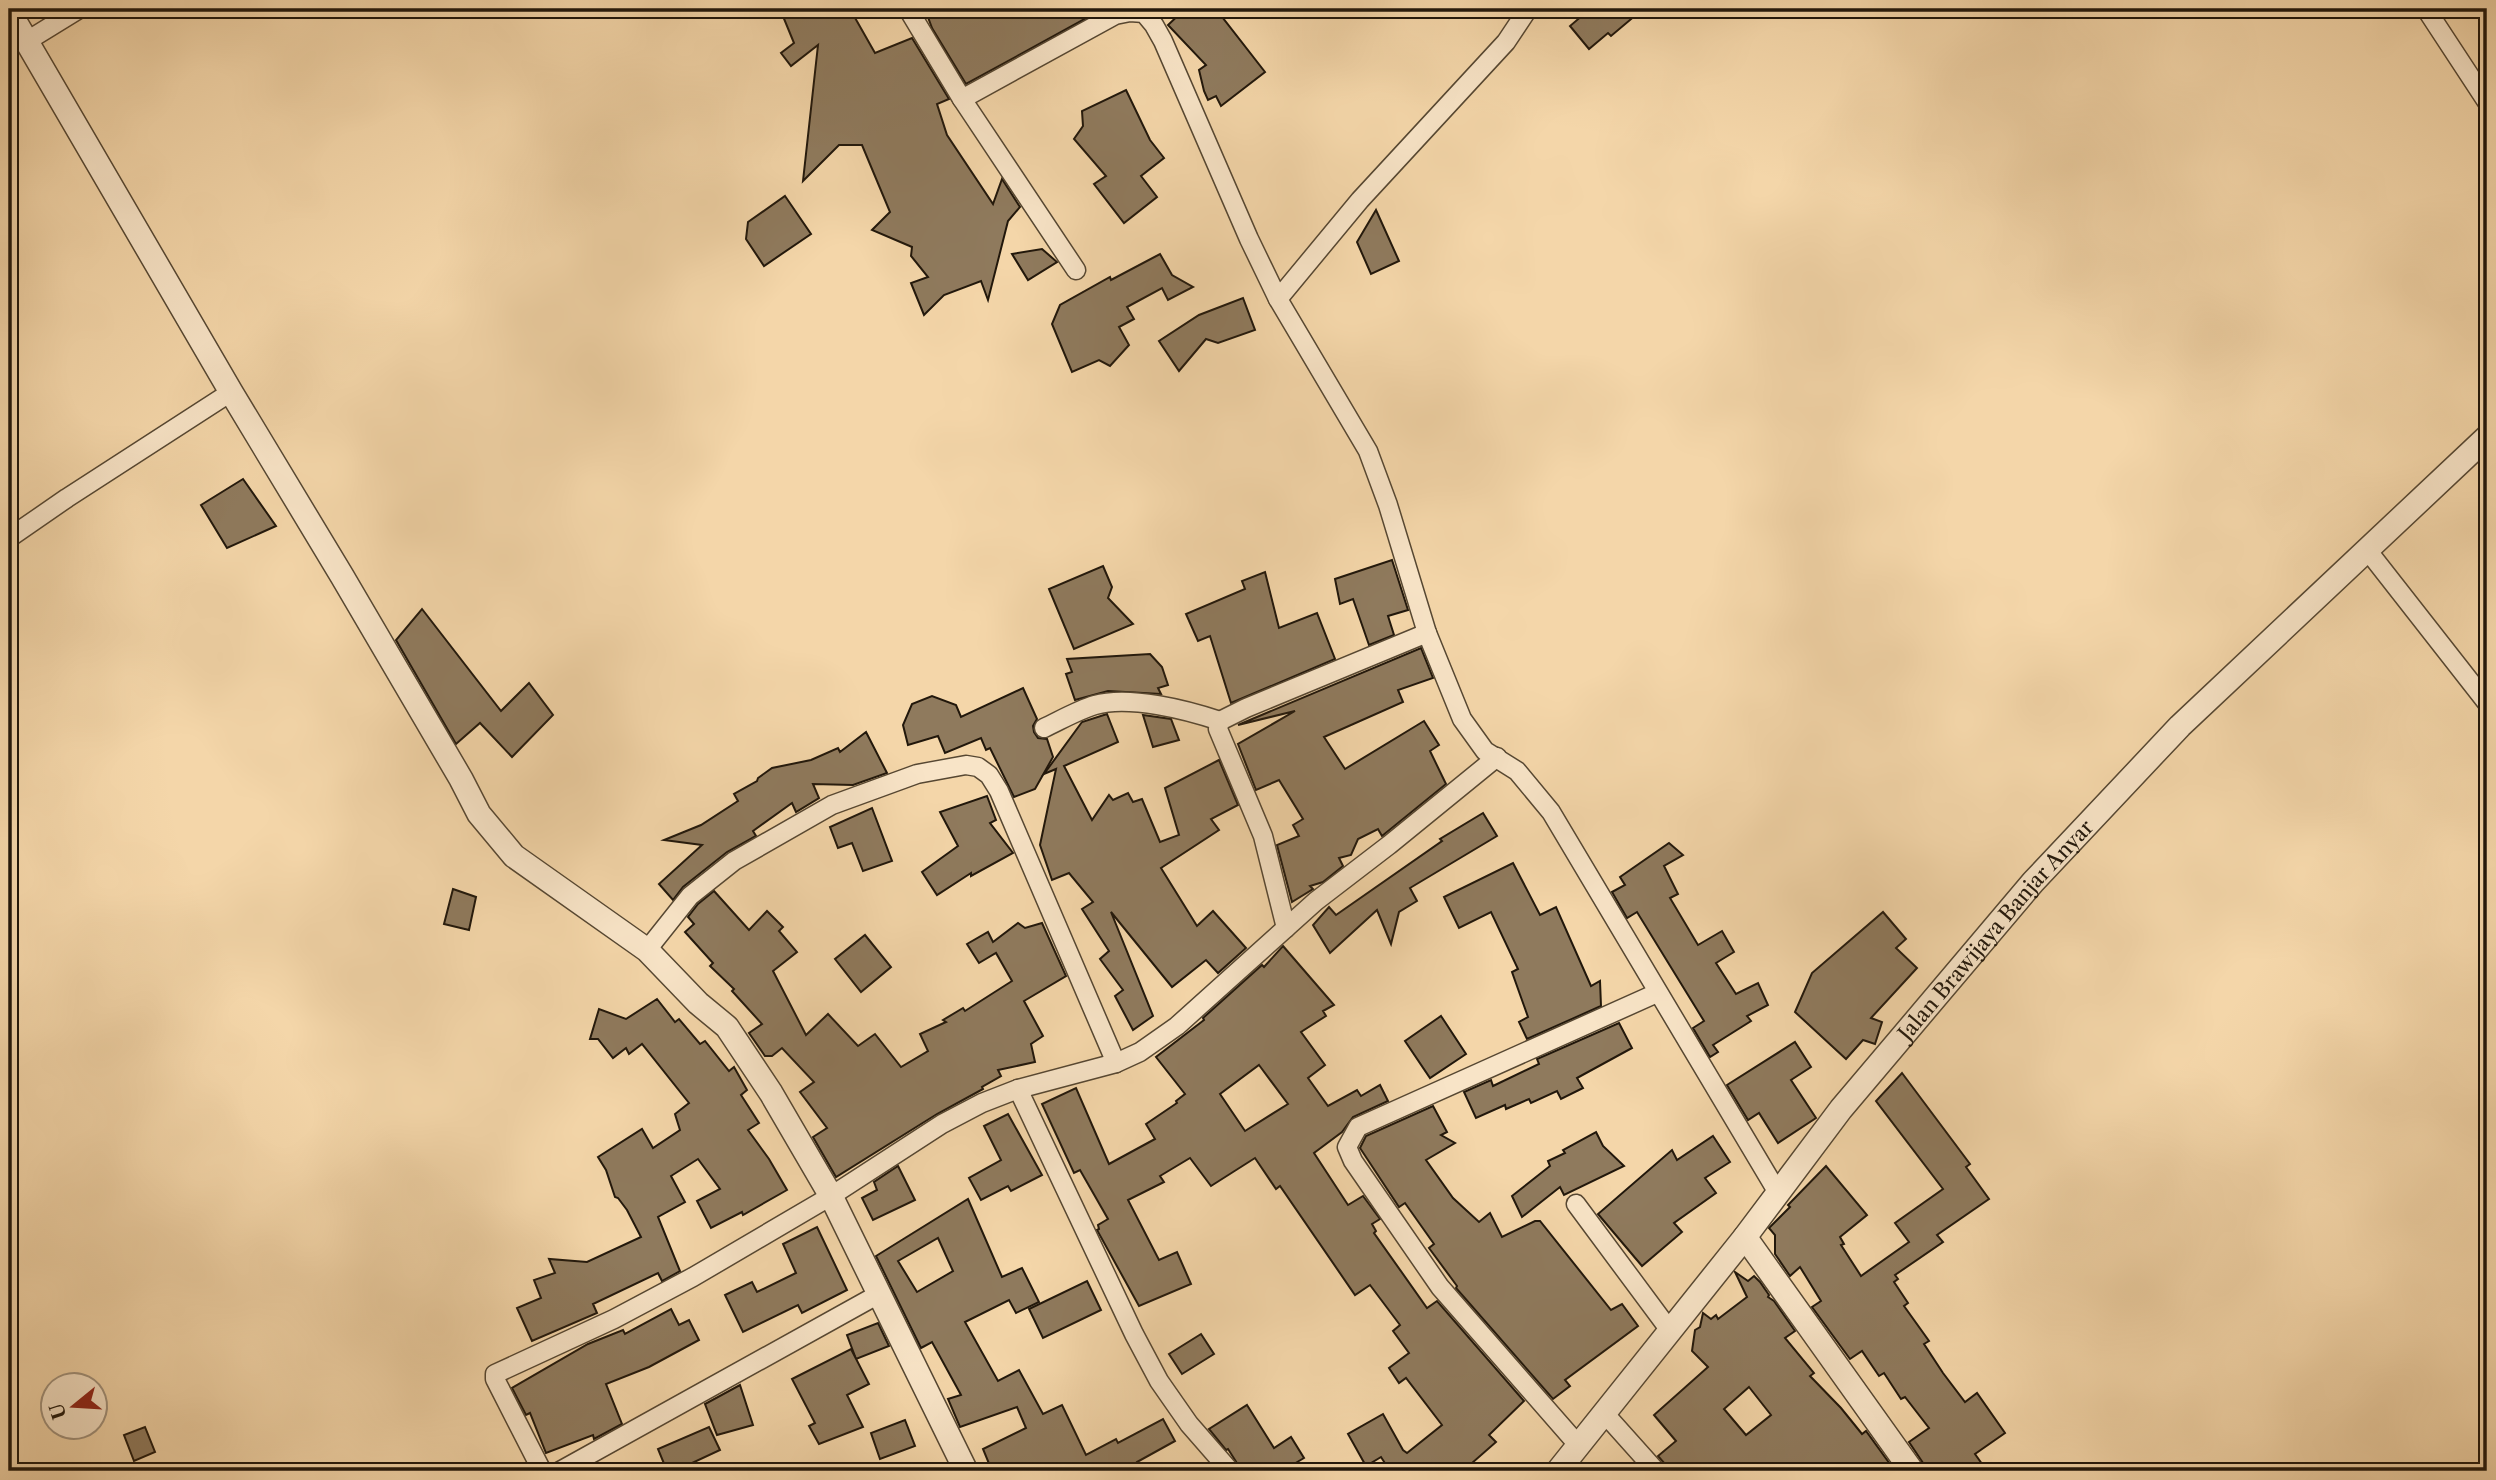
<svg xmlns="http://www.w3.org/2000/svg" width="2496" height="1480" viewBox="0 0 2496 1480" font-family="'Libre Caslon Text',serif">
  <style>
    .building { fill: #8f7a5d; stroke: #21170b; stroke-width: 2; fill-rule: evenodd }
    .lines { fill: none; stroke-linecap: round; stroke-linejoin: round }
    .minor-casing { stroke: #564732; stroke-width: 21 }
    .tertiary-casing { stroke: #564732; stroke-width: 26 }
    .minor { stroke: #f8e4c7; stroke-width: 18 }
    .tertiary { stroke: #f8e4c7; stroke-width: 23 }
    .labels { text-anchor: middle; dominant-baseline: central; stroke-width: 6; stroke-linejoin: round; paint-order: stroke }
    .street-label { font-size: 21px; fill: #21170b; stroke: #f8e4c7 }
  </style>
  <rect width="100%" height="100%" fill="#f4d6a9"/>
  <filter id="stains"><feTurbulence type="fractalNoise" baseFrequency=".00286" numOctaves="4"/><feColorMatrix values="0 0 0 0 .2 0 0 0 0 .09 0 0 0 0 .02 0 0 0 .5 -.17"/></filter>
  <radialGradient id="worn" r=".72"><stop offset=".6" stop-color="#630" stop-opacity="0"/><stop offset="1" stop-color="#630" stop-opacity=".3"/></radialGradient>
  <!-- building -->
  <g class="building">
    <path d="M780,9H850L875,53L912,38L949,99L937,104L947,135L993,204L1002,179L1020,207L1008,221L988,300L981,281L944,295L924,315L911,283L928,277L911,256L912,247L872,230L890,212L862,145H839L803,181L818,45L791,66L781,53L794,43Z"/>
    <path d="M925,9H1103L966,84L932,28Z"/>
    <path d="M1185,9H1233L1223,18L1265,72L1221,106L1216,96L1208,100L1204,91L1199,70L1206,65L1168,25Z"/>
    <path d="M1590,9H1643L1611,36L1608,33L1589,49L1570,26Z"/>
    <path d="M1126,90L1150,140L1164,158L1141,176L1157,197L1124,223L1094,184L1106,176L1074,139L1083,126L1082,111Z"/>
    <path d="M785,196L811,234L764,266L746,239L748,222Z"/>
    <path d="M1376,210L1399,261L1371,274L1357,242Z"/>
    <path d="M1042,249L1057,262L1028,280L1012,254Z"/>
    <path d="M1160,254L1172,275L1193,287L1168,300L1162,288L1127,307L1134,319L1119,327L1129,345L1110,366L1099,360L1072,372L1052,324L1060,305L1110,277L1111,280Z"/>
    <path d="M1243,298L1255,330L1218,343L1206,339L1179,371L1159,341L1199,315Z"/>
    <path d="M243,479L276,526L227,548L201,505Z"/>
    <path d="M1392,560L1408,610L1388,616L1394,635L1369,645L1353,599L1340,604L1335,579Z"/>
    <path d="M1103,566L1112,587L1108,598L1133,624L1074,649L1049,589Z"/>
    <path d="M1265,572L1279,628L1317,613L1335,659L1231,703L1210,636L1198,641L1186,614L1245,589L1242,581Z"/>
    <path d="M422,609L501,711L529,683L553,715L512,757L480,723L456,744L396,640Z"/>
    <path d="M1421,648L1433,678L1398,690L1403,702L1324,737L1345,769L1424,721L1439,745L1430,751L1446,784L1382,836L1378,829L1358,839L1351,855L1339,858L1343,866L1323,882L1310,886L1313,889L1292,902L1277,845L1299,836L1293,825L1303,819L1279,780L1256,790L1238,744L1295,711L1238,725Z"/>
    <path d="M1150,654L1162,667L1168,685L1158,688L1161,694L1108,691L1075,700L1066,674L1072,672L1067,659Z"/>
    <path d="M1023,688L1037,719L1033,726L1034,732L1038,738L1047,739L1053,757L1035,789L1014,797L990,748L986,750L981,738L945,753L938,736L908,745L903,725L912,704L932,696L956,705L961,717Z"/>
    <path d="M1107,714L1118,742L1064,766L1092,820L1109,795L1113,800L1128,793L1133,802L1142,799L1160,842L1179,835L1165,788L1219,760L1238,805L1211,819L1219,830L1161,868L1197,926L1213,911L1246,948L1218,973L1206,960L1172,987L1111,912L1153,1016L1133,1030L1115,996L1123,990L1100,959L1109,951L1082,909L1093,902L1069,873L1052,880L1040,845L1056,769L1044,774L1082,722Z"/>
    <path d="M1143,715L1171,719L1179,740L1153,747Z"/>
    <path d="M866,732L887,773L853,785L813,784L819,798L796,812L792,803L753,831L756,836L727,852L683,887L673,900L659,884L702,845L664,840L701,825L738,801L734,794L757,781L758,778L772,768L811,760L838,748L840,752Z"/>
    <path d="M987,796L996,820L990,823L1013,853L971,876V873L937,895L922,872L958,846L940,812Z"/>
    <path d="M872,808L892,861L863,871L852,843L838,848L830,827Z"/>
    <path d="M1483,813L1497,836L1410,888L1417,901L1399,912L1391,944L1377,910L1330,953L1313,925L1329,907L1336,915L1442,841L1440,839Z"/>
    <path d="M1669,843L1683,855L1664,866L1678,894L1670,898L1698,945L1722,931L1734,952L1716,963L1736,994L1758,983L1768,1005L1747,1016L1751,1021L1713,1045L1718,1052L1710,1057L1693,1028L1704,1021L1637,912L1627,918L1612,892L1625,885L1620,877Z"/>
    <path d="M1513,863L1540,915L1556,907L1591,986L1600,981L1601,1006L1527,1039L1519,1022L1528,1017L1512,972L1518,969L1491,912L1459,928L1444,897Z"/>
    <path d="M453,889L476,897L469,930L444,924Z"/>
    <path d="M714,891L749,930L767,911L783,927L779,931L797,952L773,971L806,1035L828,1014L858,1046L875,1034L901,1067L928,1051L920,1034L946,1022L943,1020L963,1008L965,1011L1012,981L996,953L979,963L967,944L988,932L993,942L1018,923L1025,928L1042,923L1066,976L1024,1001L1043,1036L1031,1044L1035,1062L998,1070L1001,1076L982,1087L983,1089L937,1114L836,1177L813,1137L827,1128L800,1092L814,1082L782,1048L772,1056H765L749,1033L762,1024L732,991L734,989L710,966L713,963L685,932L694,924L688,917L698,904Z"/>
    <path d="M1883,912L1906,939L1896,948L1917,968L1871,1018L1882,1022L1875,1044L1863,1040L1846,1059L1795,1012L1812,973Z"/>
    <path d="M865,935L891,967L861,992L835,959Z"/>
    <path d="M1283,946L1334,1005L1323,1011L1326,1016L1301,1032L1325,1065L1308,1078L1328,1106L1357,1090L1361,1096L1380,1085L1388,1101L1353,1117L1342,1132L1314,1153L1348,1205L1363,1196L1380,1219L1372,1224L1376,1231L1374,1233L1427,1308L1437,1301L1524,1401L1489,1435L1496,1442L1472,1463L1479,1471H1383L1388,1468L1381,1457L1366,1466L1348,1434L1383,1414L1403,1450L1407,1453L1442,1425L1406,1378L1399,1383L1389,1368L1409,1353L1393,1331L1400,1325L1370,1285L1355,1295L1280,1186L1276,1189L1255,1158L1211,1186L1190,1158L1160,1176L1164,1182L1128,1200L1159,1260L1177,1252L1191,1284L1139,1306L1097,1230L1099,1229L1098,1225L1108,1219L1080,1170L1074,1173L1042,1104L1076,1088L1109,1164L1155,1139L1146,1124L1177,1103L1176,1101L1185,1094L1156,1057L1204,1020L1203,1018L1262,965L1264,967ZM1259,1065L1288,1104L1245,1131L1220,1094Z"/>
    <path d="M657,999L675,1022L679,1019L700,1044L705,1041L729,1071L734,1067L747,1090L741,1095L759,1123L748,1130L769,1159L787,1190L743,1215L742,1212L711,1228L697,1201L720,1189L698,1159L671,1176L685,1202L658,1217L680,1271L662,1281L658,1273L593,1304L597,1313L532,1341L517,1308L541,1298L534,1280L555,1273L549,1259L587,1262L641,1237L627,1210L618,1198L615,1197L606,1170L598,1157L642,1129L653,1148L680,1130L675,1114L689,1103L642,1044L629,1054L626,1048L613,1058L598,1039H590L599,1009L626,1019Z"/>
    <path d="M1441,1016L1466,1054L1430,1078L1405,1041Z"/>
    <path d="M1619,1023L1632,1048L1577,1078L1583,1088L1561,1099L1557,1091L1531,1103L1529,1099L1506,1109L1505,1105L1476,1118L1464,1092L1491,1080L1493,1086L1539,1064L1537,1059Z"/>
    <path d="M1795,1042L1811,1067L1791,1080L1816,1118L1778,1143L1759,1113L1748,1120L1727,1085Z"/>
    <path d="M1902,1073L1970,1164L1966,1167L1989,1199L1937,1235L1943,1242L1895,1275L1898,1279L1894,1282L1908,1303L1904,1306L1929,1341L1924,1344L1943,1373L1965,1402L1977,1393L2005,1433L1975,1454L1987,1471H1926L1923,1463L1909,1442L1929,1428L1905,1397L1901,1399L1884,1373L1879,1376L1862,1351L1850,1359L1812,1307L1821,1301L1800,1267L1790,1276L1775,1254V1235L1769,1228L1790,1207L1788,1205L1826,1166L1867,1215L1840,1237L1844,1244L1841,1245L1861,1276L1909,1242L1895,1223L1943,1189L1876,1101Z"/>
    <path d="M1433,1106L1447,1132L1441,1135L1455,1143L1426,1160L1453,1198L1479,1222L1490,1213L1502,1237L1535,1221H1540L1611,1310L1622,1304L1638,1326L1565,1380L1570,1386L1553,1399L1456,1288L1457,1286L1429,1248L1434,1244L1405,1203L1399,1207L1360,1148L1366,1136Z"/>
    <path d="M1008,1114L1042,1175L1011,1191L1008,1186L981,1200L969,1178L1001,1160L984,1126Z"/>
    <path d="M1596,1132L1603,1146L1624,1166L1564,1195L1560,1187L1522,1217L1512,1196L1550,1166L1548,1161L1565,1153L1563,1150Z"/>
    <path d="M1713,1136L1730,1162L1705,1178L1716,1193L1674,1223L1682,1232L1642,1266L1598,1214L1672,1150L1677,1160Z"/>
    <path d="M898,1166L915,1200L873,1220L862,1198L877,1190L874,1182Z"/>
    <path d="M968,1199L1002,1277L1022,1268L1039,1302L1016,1313L1009,1300L965,1322L998,1381L1019,1370L1043,1414L1062,1405L1086,1455L1116,1439L1118,1443L1163,1419L1175,1441L1137,1462L1141,1471H992L983,1449L1026,1428L1017,1407L960,1427L948,1399L961,1395L932,1342L921,1348L876,1256ZM938,1238L953,1271L917,1292L898,1261Z"/>
    <path d="M817,1227L847,1290L802,1313L798,1305L743,1332L725,1295L752,1282L757,1292L796,1273L783,1244Z"/>
    <path d="M1735,1272L1748,1281L1754,1276L1760,1282L1769,1295L1768,1297L1774,1301L1795,1331L1785,1338L1814,1373L1810,1376L1841,1408L1862,1434L1866,1431L1895,1471H1667L1665,1464L1658,1456L1676,1441L1654,1415L1708,1367L1692,1351L1695,1330L1700,1327L1703,1313L1711,1319L1716,1315L1718,1319L1747,1297ZM1749,1387L1771,1415L1746,1435L1724,1409Z"/>
    <path d="M1087,1281L1101,1310L1043,1338L1029,1309Z"/>
    <path d="M671,1309L679,1325L689,1320L699,1340L649,1367L606,1384L622,1424L594,1439L593,1435L546,1453L530,1413L526,1415L512,1388L588,1344L623,1330L625,1334Z"/>
    <path d="M878,1323L889,1346L856,1359L847,1335Z"/>
    <path d="M1201,1334L1214,1354L1182,1374L1169,1354Z"/>
    <path d="M851,1349L869,1384L847,1395L863,1427L819,1444L809,1426L815,1423L792,1379Z"/>
    <path d="M740,1385L753,1425L717,1435L705,1404Z"/>
    <path d="M1247,1405L1274,1448L1291,1437L1304,1458L1282,1471H1242L1228,1449L1226,1450L1209,1429Z"/>
    <path d="M905,1420L915,1446L880,1459L871,1433Z"/>
    <path d="M145,1427L155,1452L134,1461L124,1435Z"/>
    <path d="M709,1427L720,1450L675,1471H667L658,1449Z"/>
  </g>
  <g class="lines">
    <defs>
      <g id="minor">
        <path d="M908,9L962,99L1115,15L1130,12L1144,13L1154,25L1163,41L1249,239L1278,299"/>
        <path d="M1528,9L1506,42L1360,200L1278,299L1368,451L1388,505L1427,633L1462,719L1485,751L1517,771L1551,812L1778,1193"/>
        <path d="M2426,9L2487,102"/>
        <path d="M27,41L79,9"/>
        <path d="M962,99L1076,270"/>
        <path d="M9,538L67,498L231,392"/>
        <path d="M2368,551L2487,703"/>
        <path d="M1044,728C1061,720 1078,710 1095,705C1129,695 1187,710 1220,721"/>
        <path d="M1286,928L1263,836L1218,729L1220,721L1246,708L1427,633"/>
        <path d="M647,950L690,896L734,861L832,805L917,774L966,765L978,767L989,775L999,791L1116,1063"/>
        <path d="M1576,1204L1671,1332"/>
        <path d="M1605,1414L1656,1471"/>
        <path d="M1579,1446L1440,1287L1353,1161L1347,1147L1358,1127L1657,993"/>
        <path d="M542,1471L495,1379V1374L614,1319L693,1277L831,1196L942,1124L982,1103L1018,1089"/>
        <path d="M560,1471L879,1294"/>
        <path d="M1230,1471L1189,1424L1159,1381L1134,1334L1018,1089L1116,1063L1140,1052L1177,1026L1316,901L1389,845L1497,757"/>
      </g>
      <g id="tertiary">
        <path d="M9,11L231,392L342,576L461,779L479,814L514,856L647,950L698,1003L727,1027L771,1093L831,1196L966,1471"/>
        <path d="M1745,1237L1912,1471"/>
        <path id="s1" d="M1558,1471L1745,1237L1841,1109L2033,882L2180,726L2487,437"/>
      </g>
    </defs>
    <!-- minor casing -->
    <use href="#minor" class="minor-casing"/>
    <!-- tertiary casing -->
    <use href="#tertiary" class="tertiary-casing"/>
    <!-- minor -->
    <use href="#minor" class="minor"/>
    <!-- tertiary -->
    <use href="#tertiary" class="tertiary"/>
  </g>
  <g class="labels">
    <!-- street labels -->
    <g class="street-label">
      <text stroke="none"><textPath href="#s1" startOffset="696">Jalan Brawijaya Banjar Anyar</textPath></text>
    </g>
  </g>
  <!-- margin -->
  <rect width="2496" height="1480" fill="none" stroke="#f4d6a9" stroke-width="35"/>
  <rect x="10" y="10" width="2475" height="1459" fill="none" stroke="#21170b" stroke-width="3.5"/>
  <rect x="18" y="18" width="2461" height="1445" fill="none" stroke="#21170b" stroke-width="2"/>
  <!-- north arrow -->
  <g transform="translate(74 1406) rotate(252)"><circle r="33" fill="#f8e4c7" stroke="#a2927c" stroke-width="2"/>
  <path d="M0-5L12 26L0 18L-12 26Z" fill="#8f2418"/>
  <text y="-10" font-size="19" font-weight="bold" text-anchor="middle" fill="#21170b">U</text>
  </g>
  <rect width="100%" height="100%" filter="url(#stains)"/>
  <rect width="100%" height="100%" fill="url(#worn)"/>
</svg>
